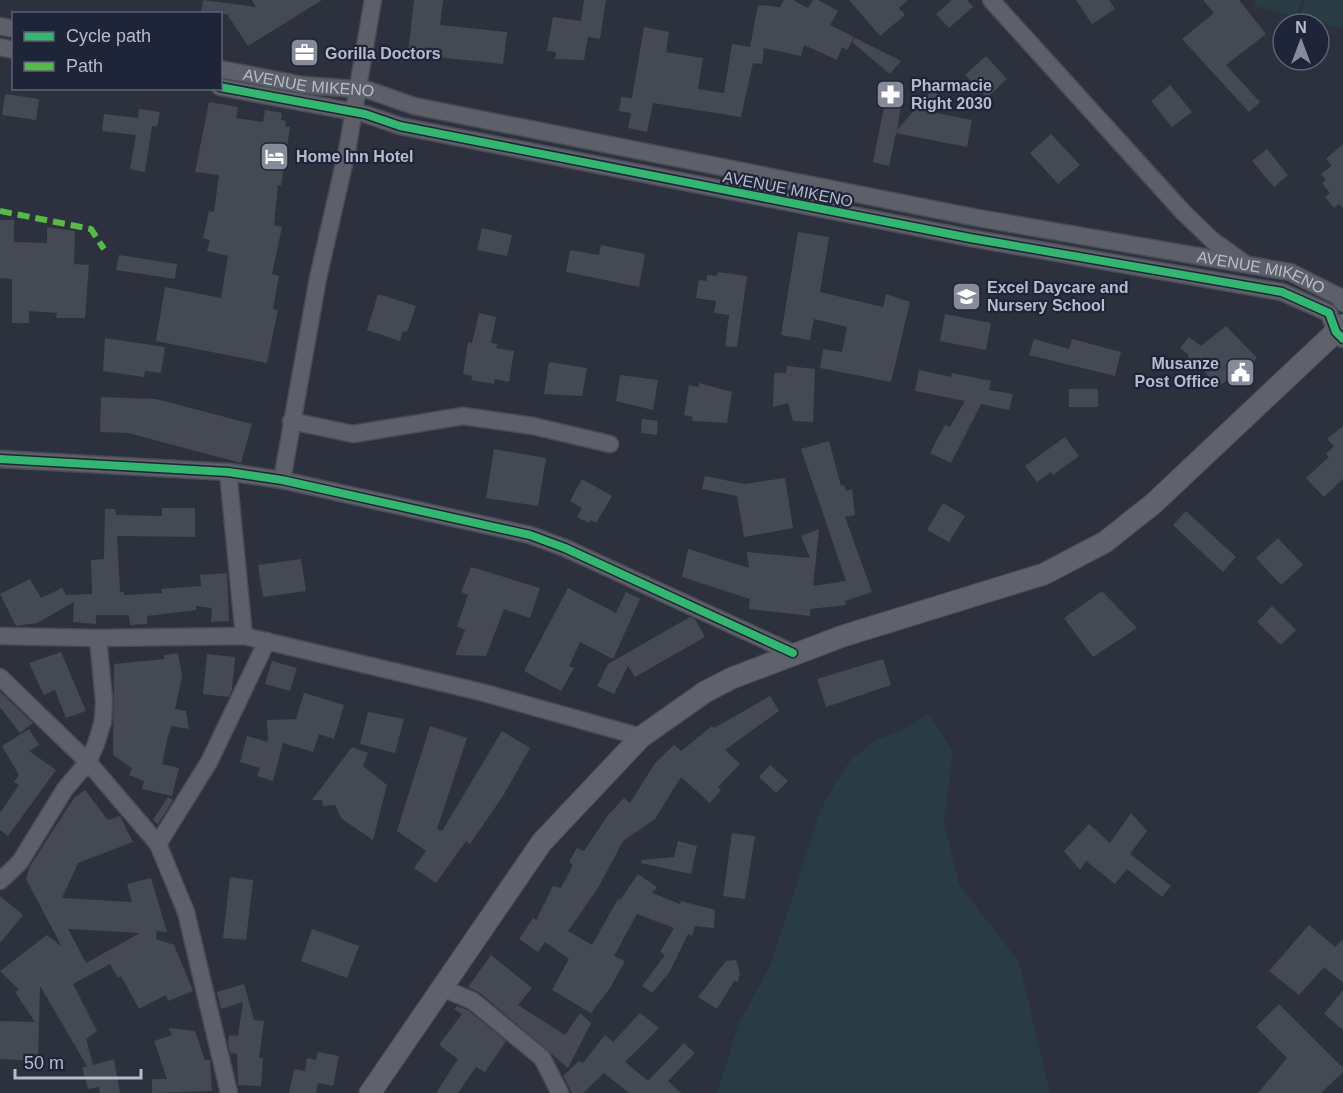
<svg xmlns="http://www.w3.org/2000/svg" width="1343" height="1093" viewBox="0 0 1343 1093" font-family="Helvetica,sans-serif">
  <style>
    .green { fill: #293b43 }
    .building { fill: #454954; fill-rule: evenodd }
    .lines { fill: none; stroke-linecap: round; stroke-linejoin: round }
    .minor-casing { stroke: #494c55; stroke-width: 19 }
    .major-casing { stroke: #4a4e59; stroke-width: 23 }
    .minor { stroke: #5d6069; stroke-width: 16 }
    .major { stroke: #5f626b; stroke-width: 21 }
    .quiet { stroke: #58b947; stroke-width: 6; stroke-dasharray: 12 6; stroke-linecap: butt }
    .cycleway-casing { stroke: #1f2538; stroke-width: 11 }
    .cycleway { stroke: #33b770; stroke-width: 8 }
    .labels { text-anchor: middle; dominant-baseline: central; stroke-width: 4.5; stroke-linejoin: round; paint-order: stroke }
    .poi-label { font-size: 16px; font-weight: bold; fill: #b7bccc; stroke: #1f2538; text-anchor: start }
    .street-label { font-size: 16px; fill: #b7bccc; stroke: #1f2538 }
  </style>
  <rect width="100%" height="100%" fill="#2c313d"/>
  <!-- green -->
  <g class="green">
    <path d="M1256,0H1302L1297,17L1254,6Z"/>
    <path d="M1305,0H1343V29L1300,18Z"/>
    <path d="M929,713L953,753L944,822L959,884L1019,962L1050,1093H717L739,1023L771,964L820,811L834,785L851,759L876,740L905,729Z"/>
  </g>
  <!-- building -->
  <g class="building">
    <path d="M203,0L256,7L252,0H322L248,46L227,14H201Z"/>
    <path d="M414,0H443L440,25L507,32L503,64L408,54Z"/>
    <path d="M584,0H606L600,39L588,37L584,60L555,59L556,52L547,51L553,17L581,21Z"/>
    <path d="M784,0H793L808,8L813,0H818L838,11L830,25L854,37L847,50L842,47L837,60L804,45L801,56L764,48L762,64L753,63L741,117L653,103L647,132L628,128L631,113L619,111L621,97L632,98L644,27L669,32L666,52L703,58L698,89L724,93L732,44L750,47L758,5L780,7Z"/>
    <path d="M849,0H908L899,8L905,15L880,36Z"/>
    <path d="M952,0H967L973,7L949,28L936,14Z"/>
    <path d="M1076,0H1109L1115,9L1092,24Z"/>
    <path d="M1203,0H1239L1266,34L1226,65L1260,102L1249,112L1182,39L1214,13Z"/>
    <path d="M855,38L901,61L890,74L852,42Z"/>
    <path d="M986,56L1007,79L987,98L965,75Z"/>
    <path d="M889,82L905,85L897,130L932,90L943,98L931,112L972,120L967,147L896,133L889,166L873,162Z"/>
    <path d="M1170,85L1192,112L1172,127L1151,101Z"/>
    <path d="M5,94L39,99L36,120L2,115Z"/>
    <path d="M209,102L238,107L236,118L263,122L265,110L282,113L281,120L286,121L285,126L290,127L281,186L278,185L274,225L282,227L272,274L279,276L273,309L278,310L267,363L156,341L165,287L221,298L228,256L207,251L210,240L203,238L209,211L214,212L219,175L195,172Z"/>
    <path d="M139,109L160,112L157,127L152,126L145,172L130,169L136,135L102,131L104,114L138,118Z"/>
    <path d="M1051,134L1080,165L1058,184L1030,153Z"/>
    <path d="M1343,144V208L1339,204L1334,208L1325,197L1330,193L1322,183L1326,180L1321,174L1332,166L1326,159Z"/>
    <path d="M1267,149L1288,175L1274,187L1252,161Z"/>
    <path d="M0,220H14V242L47,243V227L75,231L74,264L89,265L85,318H56L57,313L29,311V323H12V279L0,278Z"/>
    <path d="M482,228L512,235L507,256L477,250Z"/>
    <path d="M798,232L829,237L820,292L883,307L886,294L910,302L891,382L820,368L823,349L842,352L847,327L814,319L810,340L781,335Z"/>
    <path d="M601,245L645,254L639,287L566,272L570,250L599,255Z"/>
    <path d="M119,255L177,264L175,279L116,270Z"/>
    <path d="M718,272L747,276L737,347L725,346L729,315L714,313L716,301L696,298L699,280L707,281V275L717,276Z"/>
    <path d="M378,294L416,306L407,332L403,331L400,341L367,330Z"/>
    <path d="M479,313L496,317L491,343L497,344L496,348L514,351L509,382L495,379L494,384L471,380L472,376L463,374L468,342L472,343Z"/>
    <path d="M945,314L991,323L986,350L940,341Z"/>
    <path d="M1226,326L1257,358L1230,383L1226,381L1217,388L1200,365L1187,357L1189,355L1180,348L1189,337L1201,346Z"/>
    <path d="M105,338L165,347L161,373L145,371L144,377L103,371Z"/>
    <path d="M1034,339L1069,349L1072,339L1121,352L1115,376L1029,355Z"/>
    <path d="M549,362L587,368L582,396L544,394Z"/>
    <path d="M787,366L815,369L813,422L793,421L788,403L773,407L774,373H786Z"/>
    <path d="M919,370L951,377L952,373L991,381L989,390L1013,394L1009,410L981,404L951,463L930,453L945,425L950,427L965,401L915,391Z"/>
    <path d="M620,375L658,380L653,410L616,401Z"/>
    <path d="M699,383L732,392L727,423L692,421L693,417L684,415L689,385L699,387Z"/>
    <rect x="1069" y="389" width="29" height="18"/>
    <path d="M101,397L156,399L252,424L241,463L128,433L100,432Z"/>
    <path d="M642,419L658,421L657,435L641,433Z"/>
    <path d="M1343,426V479L1324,497L1306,478L1329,457L1326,454L1334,446L1327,439Z"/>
    <path d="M1065,437L1079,456L1053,475L1051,472L1037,482L1025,466Z"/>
    <path d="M829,441L841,486L844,485L846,491L852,489L855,515L845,517L872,592L845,601L846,605L810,609V616L749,609L750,599L682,577L688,549L749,568L747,552L810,558L801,536L819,529L813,586L846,581L801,449Z"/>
    <path d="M494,449L546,458L538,506L486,498Z"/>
    <path d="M705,476L744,484L785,478L793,528L744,537L737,496L702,489Z"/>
    <path d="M582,479L612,496L596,523L591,520L589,523L577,517L582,508L570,501Z"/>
    <path d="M943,503L965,516L949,542L927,530Z"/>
    <path d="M162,508H195V537L117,536L120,592H124V595L162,593V589L201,586L200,575L227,573L229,621L211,622L212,608L196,606V610L147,616V624L130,625L129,615H96V624L73,622L74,602L37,623L16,626L0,594L30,579L41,598L62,588L66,595L92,594L91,560L104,559L105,509H115L116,515L162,516Z"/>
    <path d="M1186,511L1236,557L1223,572L1173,525Z"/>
    <path d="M1278,538L1303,565L1281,585L1256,558Z"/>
    <path d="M301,559L306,591L263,597L258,565Z"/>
    <path d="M471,567L540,588L530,618L504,609L486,656L455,655L465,630L457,626L468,595L461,592Z"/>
    <path d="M568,588L616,613L626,592L640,599L613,659L580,642L569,666L574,668L561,691L524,671Z"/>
    <path d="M1102,591L1137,628L1093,657L1064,618Z"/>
    <path d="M1272,606L1296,630L1281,645L1257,622Z"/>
    <path d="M690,617L695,619L705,637L635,677L628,666L614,694L597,686L608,664Z"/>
    <path d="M61,652L86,711L66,718L55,690L44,695L29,663Z"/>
    <path d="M178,653L182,677L175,709L186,711L189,729L172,726L168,736L162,764L179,768L172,796L142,789L144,781L129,775L132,768L113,755L114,664L164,659V655Z"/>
    <path d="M207,654L235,657L232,689L229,697L203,694Z"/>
    <path d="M883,659L891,685L826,707L817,679Z"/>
    <path d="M272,661L297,668L290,691L265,684Z"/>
    <path d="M0,692L33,723L20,733L0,707Z"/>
    <path d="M304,693L344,705L334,739L319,734L313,752L283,743L273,781L257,776L260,768L240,762L247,736L268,742L267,720L296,719Z"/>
    <path d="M770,696L779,711L725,750L740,764L718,787L721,790L710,803L681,777L655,819L623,841L598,888L568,931L592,945L618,899L620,900L638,874L657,887L652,893L680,904L681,901L715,910L714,928L695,926L692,936L688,934L669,973L652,993L642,986L665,955L660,952L674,928L637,914L614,956L625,961L610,988L591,1013L552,990L569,959L545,942L538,952L519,939L533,918L536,920L553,886L561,888L573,865L569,862L577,848L584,851L608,815L624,798L630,803L655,763L674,745L681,751L712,726L714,728Z"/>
    <path d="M368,712L404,719L395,753L360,744Z"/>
    <path d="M430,726L467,738L437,829L442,831L502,731L530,748L503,796L470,844L466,841L436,883L414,868L426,851L397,831Z"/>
    <path d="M29,729L39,745L29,751L56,770L8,836L0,830V813L19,785L14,782L19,775L2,746Z"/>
    <path d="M352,747L368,753L363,766L387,785L373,840L342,819L335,805L323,806L322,800H312Z"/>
    <path d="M770,765L788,781L776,793L759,777Z"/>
    <path d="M85,790L108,820L120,816L133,842L78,863L62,898L132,902L127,884L151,878L167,932L157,931L156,939L174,945L193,991L168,1001L166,995L139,1009L121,976L118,978L110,964L73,984L97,1031L86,1039L93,1065L114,1059L120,1093H100L99,1087L88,1089L82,1068L87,1066L40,986L38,1061L0,1059V1021L35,1022L15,992L19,990L0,971L47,935L62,947L26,879L30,866L74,798ZM68,929L140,933L86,963Z"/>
    <path d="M168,797L173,800L158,824L153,820Z"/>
    <path d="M1131,813L1147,831L1130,854L1171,886L1162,897L1127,869L1115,884L1086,861L1080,870L1064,851L1089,824L1110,843Z"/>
    <path d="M732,833L755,836L745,899L723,896Z"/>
    <path d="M678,841L697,846L691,874L641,863L642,860L674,857Z"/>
    <path d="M230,877L253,880L246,940L223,938Z"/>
    <path d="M0,896L23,915L0,943Z"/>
    <path d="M1309,925L1335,947L1343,939V983L1324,967L1299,995L1269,971Z"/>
    <path d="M312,929L359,946L347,978L301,961Z"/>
    <path d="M491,955L532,988L518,1005L565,1035L580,1013L591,1023L568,1068L480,993L468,987Z"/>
    <path d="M736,960L740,973L738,982L734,981L717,1009L698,997L726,961Z"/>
    <path d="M244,984L254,1020L264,1021L259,1058H263L261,1086L238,1085L237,1054L230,1053L228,1043L229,1035L238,1036L243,1002L221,1009L217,992Z"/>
    <path d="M1343,990V1030L1324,1014Z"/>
    <path d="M1279,1004L1343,1068V1072L1321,1093H1258L1287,1058L1256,1027Z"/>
    <path d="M457,1006L468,1010L506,1041L485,1072L476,1067L458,1093H436L458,1059L439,1045L462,1014L454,1009Z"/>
    <path d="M640,1013L659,1028L625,1062L648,1081L684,1043L695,1053L668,1081L681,1093H629L604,1073L583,1093H572L563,1076L579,1061L583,1063L605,1035L613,1042Z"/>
    <path d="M169,1028L195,1031L205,1060H210L212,1091L152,1093V1079H167L154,1041L172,1035Z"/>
    <path d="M318,1052L339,1056L333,1086L318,1083L316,1093H289L294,1069L305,1071L307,1058L316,1060Z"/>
  </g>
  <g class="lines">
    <defs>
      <g id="minor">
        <path d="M991,0L1183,212L1212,240L1244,263"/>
        <path d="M0,26L14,29"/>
        <path d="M0,47L14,50"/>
        <path id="s1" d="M220,69L303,85L368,90L414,106L978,218L1290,272L1338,296L1343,303"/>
        <path d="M220,87L365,114L400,126L970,238L1282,292L1329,313L1336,332L1343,339"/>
        <path d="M291,421L353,434L463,416L533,426L610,444"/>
        <path d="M0,459L228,472L282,480L530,535L565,548L793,653"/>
        <path d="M228,472L244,636"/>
        <path d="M282,480L318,278L347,151L373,0"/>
        <path d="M0,636L98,638L244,636L481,692L641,737"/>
        <path d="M0,677L88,762L158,844L186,912L229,1093"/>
        <path d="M158,844L209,762L267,641"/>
        <path d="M0,881L20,862L65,789L88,762L96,744L103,721L104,701L98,638"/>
        <path d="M442,988L473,1001L542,1058L560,1093"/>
      </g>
      <path id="major" d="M370,1093L542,842L641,737L705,692L732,678L843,636L1044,574L1105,542L1153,504L1343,325"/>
    </defs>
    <!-- minor casing -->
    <use href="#minor" class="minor-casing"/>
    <!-- major casing -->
    <use href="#major" class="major-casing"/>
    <!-- minor -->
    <use href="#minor" class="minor"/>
    <!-- major -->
    <use href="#major" class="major"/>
    <!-- quiet -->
    <path class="quiet" d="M0,211L91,229L104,249"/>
    <defs>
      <g id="cycleway">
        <path d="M220,87L365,114L400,126L970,238L1282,292L1329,313L1336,332L1343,339"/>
        <path d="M0,459L228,472L282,480L530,535L565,548L793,653"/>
      </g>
    </defs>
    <!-- cycleway casing -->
    <use href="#cycleway" class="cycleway-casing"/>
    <!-- cycleway -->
    <use href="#cycleway" class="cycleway"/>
  </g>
  <!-- icons -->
  <defs>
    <symbol id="office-square" viewBox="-11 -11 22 22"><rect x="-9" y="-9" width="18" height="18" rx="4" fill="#868b9a" stroke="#1f2538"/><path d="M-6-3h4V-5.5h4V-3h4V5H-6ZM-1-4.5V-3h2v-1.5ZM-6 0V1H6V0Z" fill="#fff"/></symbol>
    <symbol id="pharmacy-square" viewBox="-11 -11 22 22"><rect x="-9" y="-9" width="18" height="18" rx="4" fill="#868b9a" stroke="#1f2538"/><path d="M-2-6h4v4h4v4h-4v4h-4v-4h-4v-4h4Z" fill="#fff"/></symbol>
    <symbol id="hotel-square" viewBox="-11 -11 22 22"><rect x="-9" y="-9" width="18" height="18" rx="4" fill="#868b9a" stroke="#1f2538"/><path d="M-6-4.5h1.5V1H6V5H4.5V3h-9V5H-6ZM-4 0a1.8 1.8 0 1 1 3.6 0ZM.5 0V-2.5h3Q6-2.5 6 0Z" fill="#fff"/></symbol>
    <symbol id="school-square" viewBox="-11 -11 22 22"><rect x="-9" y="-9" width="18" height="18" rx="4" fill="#868b9a" stroke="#1f2538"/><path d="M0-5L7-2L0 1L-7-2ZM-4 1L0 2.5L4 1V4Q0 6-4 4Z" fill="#fff"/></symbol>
    <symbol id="civic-square" viewBox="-11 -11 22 22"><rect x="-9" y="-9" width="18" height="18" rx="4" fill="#868b9a" stroke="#1f2538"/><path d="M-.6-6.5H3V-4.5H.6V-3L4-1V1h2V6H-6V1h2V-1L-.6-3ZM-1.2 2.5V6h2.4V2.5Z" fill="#fff"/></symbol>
  </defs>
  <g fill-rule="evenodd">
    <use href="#office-square" x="288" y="36" width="33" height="33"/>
    <use href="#pharmacy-square" x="874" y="78" width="33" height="33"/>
    <use href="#hotel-square" x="258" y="140" width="33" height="33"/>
    <use href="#school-square" x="950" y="280" width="33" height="33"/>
    <use href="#civic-square" x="1224" y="356" width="33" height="33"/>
  </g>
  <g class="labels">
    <!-- poi labels -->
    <g class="poi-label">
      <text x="325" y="53">Gorilla Doctors</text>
      <text x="911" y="85">Pharmacie<tspan x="911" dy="18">Right 2030</tspan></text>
      <text x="296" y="156">Home Inn Hotel</text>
      <text x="987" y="287">Excel Daycare and<tspan x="987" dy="18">Nursery School</tspan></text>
      <text x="1219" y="363" text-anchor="end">Musanze<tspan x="1219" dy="18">Post Office</tspan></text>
    </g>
    <!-- street labels -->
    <g class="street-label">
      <text stroke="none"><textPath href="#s1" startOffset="90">AVENUE MIKENO</textPath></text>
      <text transform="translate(788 189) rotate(11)">AVENUE MIKENO</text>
      <text stroke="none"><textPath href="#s1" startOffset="1062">AVENUE MIKENO</textPath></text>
    </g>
  </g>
  <!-- legend -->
  <rect x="12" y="12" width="210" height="78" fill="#1f2538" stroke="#5c6173" stroke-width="1.5"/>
  <rect x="24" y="32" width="30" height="9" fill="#33b770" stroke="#5c6173" stroke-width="1.5"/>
  <text x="66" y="42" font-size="18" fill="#b7bccc">Cycle path</text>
  <rect x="24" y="62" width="30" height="9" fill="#58b947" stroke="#5c6173" stroke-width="1.5"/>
  <text x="66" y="72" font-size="18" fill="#b7bccc">Path</text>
  <!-- north arrow -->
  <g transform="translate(1301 42)"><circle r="28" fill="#1f2538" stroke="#5c6173" stroke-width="1.5"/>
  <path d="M0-4.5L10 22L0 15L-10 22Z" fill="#868b9a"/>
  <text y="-9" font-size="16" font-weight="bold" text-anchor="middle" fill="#b7bccc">N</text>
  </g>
  <!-- scale -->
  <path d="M15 1069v9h126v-9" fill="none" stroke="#b7bccc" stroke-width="3"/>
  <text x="24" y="1069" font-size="18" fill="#b7bccc" stroke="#1f2538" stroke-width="4.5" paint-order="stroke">50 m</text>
</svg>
